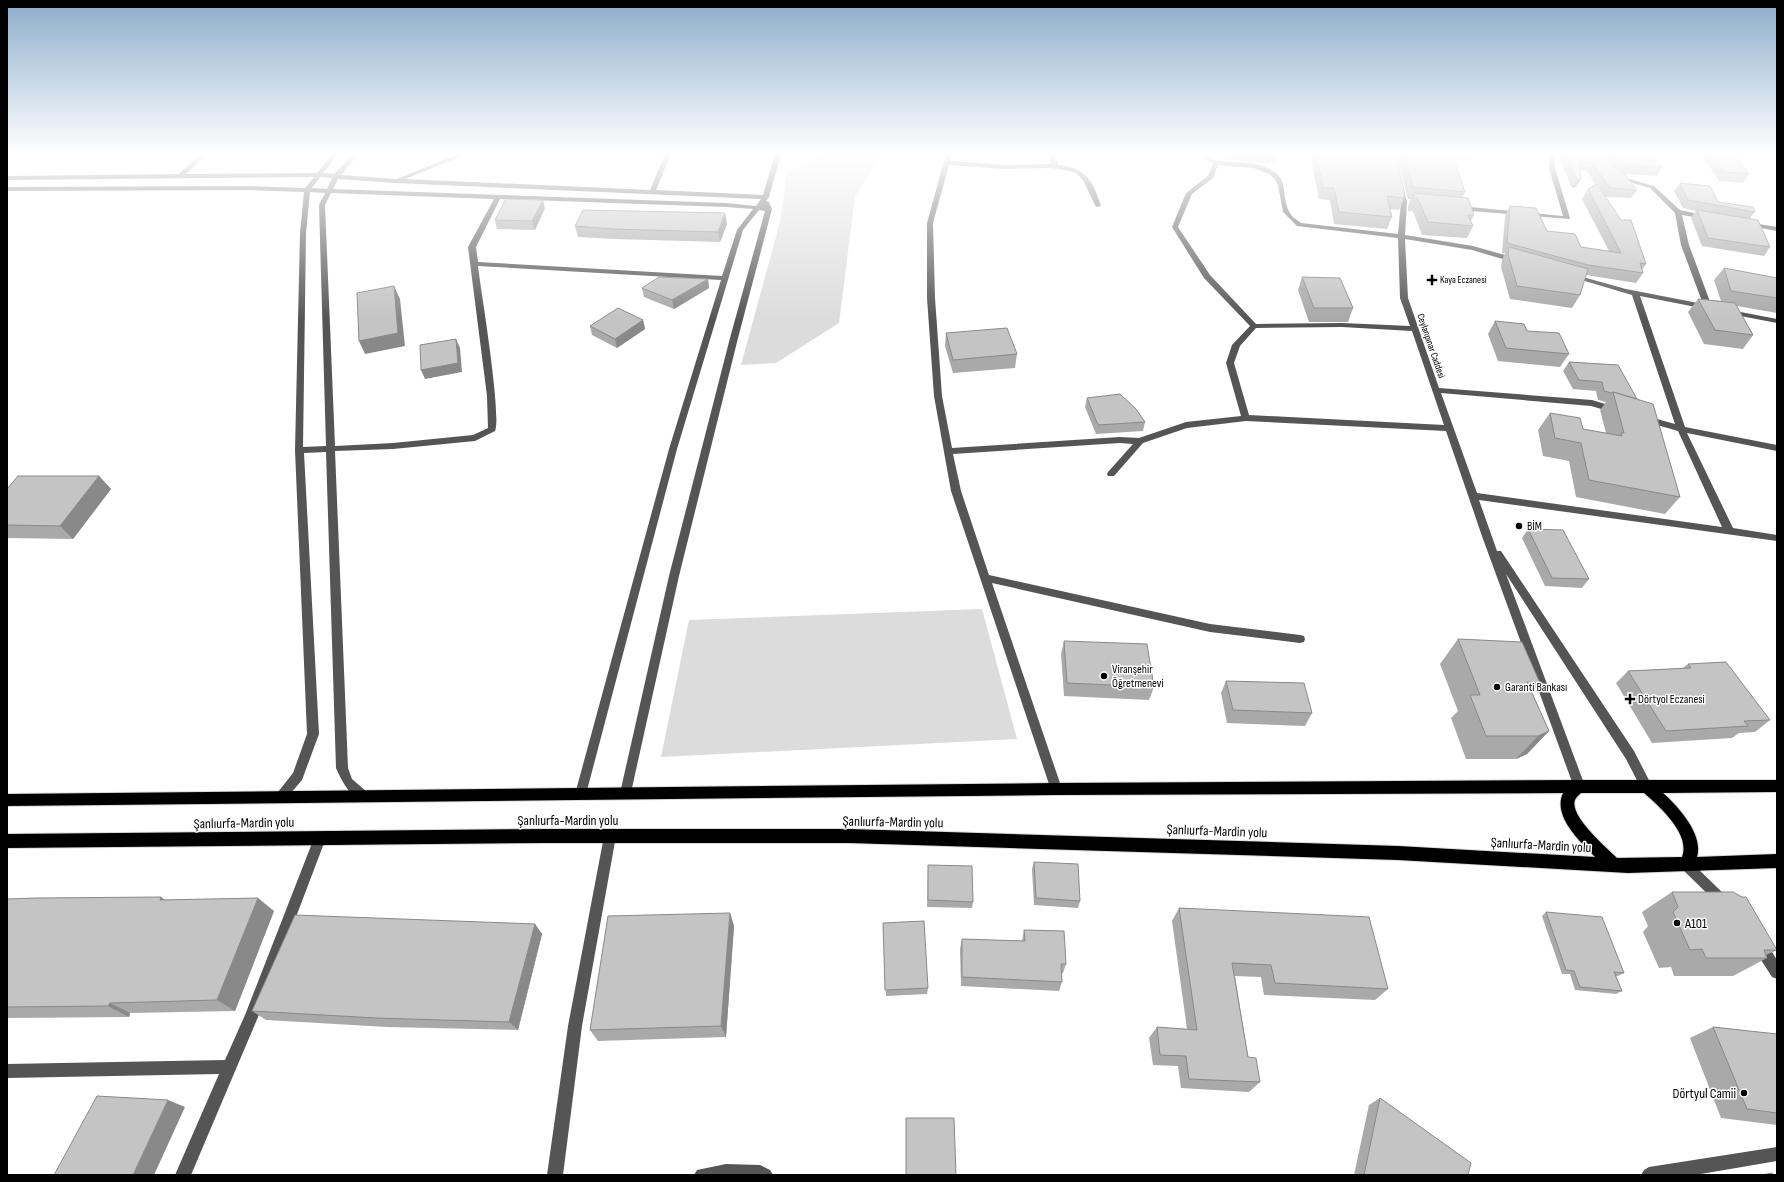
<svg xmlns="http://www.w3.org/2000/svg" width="1784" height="1182" viewBox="0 0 1784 1182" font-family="'Sofia Sans Condensed',sans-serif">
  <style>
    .green { fill: #dcdcdc }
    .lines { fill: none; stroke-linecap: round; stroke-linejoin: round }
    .highway-casing { stroke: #dbdbdb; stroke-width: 2 }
    .minor { fill: #555; fill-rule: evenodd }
    .highway { fill: #000; fill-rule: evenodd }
    .wall { fill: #a9a9a9 }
    .shaded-wall { fill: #898989 }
    .building { fill: #c4c4c4; stroke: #898989 }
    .poi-dot { fill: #000; stroke: #fff; stroke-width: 1.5 }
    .labels { text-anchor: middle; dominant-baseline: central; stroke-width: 3; stroke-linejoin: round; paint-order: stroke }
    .far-poi-label { font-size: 10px; fill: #000; stroke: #fff; text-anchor: start }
    .far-street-label { font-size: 10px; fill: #000; stroke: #fff }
    .poi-label { font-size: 12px; fill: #000; stroke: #fff; text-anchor: start }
    .near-street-label { font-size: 14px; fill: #000; stroke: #fff }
    .near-poi-label { font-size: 14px; fill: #000; stroke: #fff; text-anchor: start }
  </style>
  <rect width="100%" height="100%" fill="#fff"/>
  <!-- green -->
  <g class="green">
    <path d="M822,154H887L873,168L855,197L839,323L776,363L741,365L780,222L787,173Z"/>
    <path d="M982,609L1017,739L661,757L689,620Z"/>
  </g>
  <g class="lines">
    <defs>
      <path id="highway" d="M1579,780H1777V792L1663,793C1678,806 1704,835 1697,857L1777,854V868L1628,873L1398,860L849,843H547L7,848V834L547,829H849L1398,846L1595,857C1581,842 1552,817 1563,793L1056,795L7,806V794L1056,783ZM1581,793H1644C1659,806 1691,834 1682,857L1617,858C1607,848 1569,816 1575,800C1576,797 1579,795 1581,793Z"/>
    </defs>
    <!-- highway casing -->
    <use href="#highway" class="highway-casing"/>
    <!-- minor -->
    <g class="minor">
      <path d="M201,154H207L186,174L317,173L332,154H338L323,173L334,174L353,154H359L341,175L397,179L458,154H466L465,155L405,179L650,190L665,154H671L656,190L763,195L775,154H781L769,197L766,201L769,202L772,209L738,338L679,576L630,797L626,798L622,797L620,793L669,576L730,338L765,211L759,210L743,230L677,449L585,798L581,799L577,798L575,794L669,449L721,280L478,266C481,291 502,416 495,431L475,441L393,449L335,451L348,768L352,779L367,792L369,796L367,800L363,801C349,796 342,781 336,768L326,452L304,453L319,734L302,780L284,801L280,802L276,801L274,797L293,773L307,734L295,450L300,233L304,192L245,190L7,191V187L245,186L305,188L314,177L7,180V176L179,174ZM320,177L332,178L327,189L312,188ZM338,179L395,183L761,199L756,206L726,203L333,189ZM310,192L325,193L319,205L326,446L303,447L306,233ZM331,193L494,199L468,247L487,396L488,428L473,435L393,443L335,446L325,205ZM500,199L726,207L753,209L737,230L722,276L478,262L476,247Z"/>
      <path d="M946,154H952L950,161L1005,165L1051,164L1049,154H1055L1058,165C1086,168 1093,181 1101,206L1096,207L1083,180L1076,173L1070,171L1051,168L1005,169L949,165L933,223L935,298L942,396L952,448L1120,437L1139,438L1186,422L1241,416L1226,363L1232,345L1250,326L1204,278L1172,227L1186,193L1208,176L1213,164L1200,154C1209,153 1211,160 1219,161C1235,163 1250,161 1265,167C1292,177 1279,194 1290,213C1292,217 1297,220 1301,223L1398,234L1401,202L1397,187L1400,185L1403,187L1407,202L1405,235L1473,246L1519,259V263H1516L1472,250L1405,239L1408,298L1439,388L1592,400L1618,408L1619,410L1615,413L1591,406L1441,393L1477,493L1722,527L1678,431L1643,421L1642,419L1646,416L1675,424L1632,295L1568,276L1572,274L1626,289L1703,304L1681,245L1675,213L1650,188L1616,178L1619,176L1654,186L1680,210L1708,216V218L1706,219L1682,215L1689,245L1712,307L1711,309H1706L1640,296L1685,427L1777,445V451L1687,433L1733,528L1777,535V541L1479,500L1497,551H1501L1634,751L1652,786L1650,790L1646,791L1642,790L1626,759L1506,574L1585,786L1583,790L1579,791L1575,790L1483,539L1446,431L1246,421L1187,428L1143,443L1114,476H1108L1107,474L1108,472L1133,444L1120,443L953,454L961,491L989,575L1210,624L1300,635L1304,636L1305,639L1304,642L1300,643L1210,632L992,583L1062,789L1060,793L1056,794L1052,793L951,491L934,396L927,298V223ZM1218,165L1253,168L1269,174L1275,179L1278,185L1283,212L1297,226L1398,238L1400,298L1410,326L1342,323L1256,324L1210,275L1178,227L1192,194L1213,178ZM1342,327L1412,331L1444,425L1249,415L1234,363L1240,346L1256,328Z"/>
      <path d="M1549,154H1555V168L1570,218L1569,219L1460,210L1457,208L1460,206L1563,216L1549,168Z"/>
      <path d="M1747,222L1777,227V231L1745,225L1744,224Z"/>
      <path d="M1725,309L1777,319V323L1725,313Z"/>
      <path d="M610,830L614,832L616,836L582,1026L563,1175H547L568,1026L604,836L606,832Z"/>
      <path d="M320,832L324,834L326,838L258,1017L191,1175H175L219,1074L7,1078V1064L225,1060L245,1015L314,838L316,834Z"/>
      <path d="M1686,859L1690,861L1727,897L1729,901L1727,905L1723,907L1719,905L1682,869L1680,865L1682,861Z"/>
      <path d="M1759,937L1764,939L1777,960V979L1772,977L1754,949L1752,944L1754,939Z"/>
      <path d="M1777,1147V1161L1695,1175H1641L1644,1170L1649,1167Z"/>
      <path d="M726,1164L760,1165L770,1170L773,1175H694L697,1170Z"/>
    </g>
    <!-- highway -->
    <use href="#highway" class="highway"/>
  </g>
  <!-- wall -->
  <g class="wall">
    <path d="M1224,154H1278L1275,164L1224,159Z"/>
    <path d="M1310,154H1395L1404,198L1399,210L1390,209L1392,217L1387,229L1334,224L1330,200L1319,199Z"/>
    <path d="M1396,154H1472L1469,160L1453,158L1465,192L1463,197L1474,215L1471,221L1473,226L1467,238L1422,235L1413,211H1408V206L1411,199H1408Z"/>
    <path d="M1558,154H1652L1662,167L1657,176L1625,174L1637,190L1631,198L1606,197L1646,264L1642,270L1643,273L1636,283L1586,275L1580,295L1572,308L1510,299L1501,267L1502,260L1505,253H1502L1505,216L1510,206L1547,231L1581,247L1609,251L1582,199L1588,189L1596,185L1587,171H1580L1576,187L1572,188Z"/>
    <path d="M1703,154H1734L1749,174L1743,183L1719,181L1703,157L1705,154Z"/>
    <path d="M1680,183L1718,202L1755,212L1750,218L1770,247L1764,256L1702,246L1691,218L1696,211L1683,208L1674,191Z"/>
    <path d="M545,208L535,230L497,229L495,220Z"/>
    <path d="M727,224L720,242L615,239L578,237L575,226Z"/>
    <path d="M1724,268L1777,278V313L1737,306L1753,335L1743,349L1704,344L1688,312L1698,299L1721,301L1714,280Z"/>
    <path d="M1302,277L1353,308L1348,322H1309L1298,290Z"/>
    <path d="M708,279L709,288L674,309L644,297L642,288Z"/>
    <path d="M643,320L645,329L617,348L592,335L590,326Z"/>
    <path d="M1495,321L1527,331L1569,354L1560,367L1498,361L1488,334Z"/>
    <path d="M946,333L1017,354L1015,368L953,373L945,346Z"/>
    <path d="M1569,362L1618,365L1680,497L1665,514L1576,497L1569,461L1543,456L1538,430L1550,413L1583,429L1606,433L1600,410L1606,402L1598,400L1596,391L1573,389L1563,371Z"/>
    <path d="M1087,398L1145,422L1143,431L1096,434L1085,407Z"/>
    <path d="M99,476L111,489L73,539L7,538V489Z"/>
    <path d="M1528,529L1589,579L1582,588L1545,586L1522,538Z"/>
    <path d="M1458,639L1540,683L1532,692L1549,731L1527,754L1516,759H1466L1451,718L1458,711L1440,664Z"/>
    <path d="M1064,641L1154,687L1149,700L1064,696L1061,654Z"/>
    <path d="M1688,664L1770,720L1755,732L1739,733L1732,738L1652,743L1616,683L1628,671L1683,668Z"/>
    <path d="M1226,681L1312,713L1305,726L1227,723L1221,693Z"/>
    <path d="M1034,862L1080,901L1078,908L1034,905L1032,869Z"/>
    <path d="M928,865L973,902L972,908L927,907Z"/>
    <path d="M1672,892L1777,950L1766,955L1767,958L1733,976H1674L1671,967L1659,968L1643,932L1648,926L1642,912Z"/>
    <path d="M7,899L165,900L274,911L235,1011L130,1013L129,1017L7,1018Z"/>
    <path d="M1179,908L1388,989L1375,1000L1264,995L1261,977L1235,976L1248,1057L1260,1082L1249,1092L1181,1088L1178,1066L1153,1065L1149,1038L1157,1027L1187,1029L1172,921Z"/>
    <path d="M1546,912L1624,973L1618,976H1616L1622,991L1616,994L1575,990L1570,974H1562L1542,916Z"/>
    <path d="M730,913L734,926L726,1037L598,1041L590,1030Z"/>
    <path d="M883,923L928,988L927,994L886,996Z"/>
    <path d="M535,924L542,934L518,1030L387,1027L266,1020L252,1011Z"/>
    <path d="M1024,930L1066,964L1063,973H1062V982L1059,991L961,986L960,949L962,939L1022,941Z"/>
    <path d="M1713,1027L1777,1034V1125L1721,1118L1690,1038Z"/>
    <path d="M1380,1098L1468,1175H1354L1369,1105Z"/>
  </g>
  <!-- shaded-wall -->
  <g class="shaded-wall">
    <path d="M1581,179L1576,187L1572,188L1577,180Z"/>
    <path d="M543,200L545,208L535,230L532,221Z"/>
    <path d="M725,213L727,224L720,242L718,232Z"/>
    <path d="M708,279L709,288L674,309L672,300Z"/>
    <path d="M394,286L400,299L405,346L365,354L359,341Z"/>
    <path d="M643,320L645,329L617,348L615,339Z"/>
    <path d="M456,339L460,348L462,372L425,379L421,370Z"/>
    <path d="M99,476L111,489L73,539L60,526Z"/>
    <path d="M1549,731L1527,754L1516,759L1538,736Z"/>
    <path d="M161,897L179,910L160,900Z"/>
    <path d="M258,898L274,911L235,1011L217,1000Z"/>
    <path d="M730,913L734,926L726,1037L721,1026Z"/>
    <path d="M535,924L542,934L518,1030L509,1022Z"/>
    <path d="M110,1003L130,1013L129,1017L108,1006Z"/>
    <path d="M168,1100L185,1107L154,1175H133Z"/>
  </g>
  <!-- building -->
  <g class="building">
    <path d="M1316,154H1395L1404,190V198L1387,196L1392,217L1339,212L1334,188H1323Z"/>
    <path d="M1404,154H1452L1465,192L1413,187Z"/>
    <path d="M1566,154H1600L1611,165L1624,173L1637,190L1610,188L1592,163L1579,162L1581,179L1577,180Z"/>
    <path d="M1611,154H1652L1662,167L1624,165Z"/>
    <path d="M1712,154H1734L1749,174L1724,172Z"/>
    <path d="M1680,183L1710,186L1718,202L1753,207L1755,212L1688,200Z"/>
    <path d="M1597,184L1621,220H1631L1646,264L1640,263L1643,273L1588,265L1507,243L1510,206L1536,208L1547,231L1575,234L1581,247L1621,253L1588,189Z"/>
    <path d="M1414,193L1468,198L1474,215H1468L1473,226L1428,222L1418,199L1414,198Z"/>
    <path d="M506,199L543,200L532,221L495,220Z"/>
    <path d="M583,210L725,213L718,232L613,229L575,226Z"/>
    <path d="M1697,210L1758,220L1770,247L1708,238Z"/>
    <path d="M1509,247L1588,269L1580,295L1517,286L1508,254Z"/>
    <path d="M1724,268L1777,278V298L1731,291Z"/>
    <path d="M659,277L708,279L672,300L642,288Z"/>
    <path d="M1302,277L1340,278L1353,308H1314Z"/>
    <path d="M394,286L398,333L359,341L357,293Z"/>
    <path d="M1698,299L1735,303L1753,335L1715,330Z"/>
    <path d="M618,308L643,320L615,339L590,326Z"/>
    <path d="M1495,321L1524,324L1527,331L1559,333L1569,354L1506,348Z"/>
    <path d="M1007,328L1017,354L953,360L946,333Z"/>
    <path d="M456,339L458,363L421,370L420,345Z"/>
    <path d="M1569,362L1618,365L1637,399L1613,392L1612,393L1604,391L1602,382L1579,380Z"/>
    <path d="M1613,392L1653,404L1680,497L1589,480L1581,443L1555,438L1550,413L1580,418L1583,429L1622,436L1621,433H1624Z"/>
    <path d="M1120,394L1136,409L1145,422L1098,425L1087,398Z"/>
    <path d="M18,476H99L60,526L7,525V489Z"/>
    <path d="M1528,529L1563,530L1589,579L1552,578Z"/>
    <path d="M1458,639L1522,642L1540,683L1527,682L1549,731L1538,736H1486L1470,695H1480Z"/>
    <path d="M1064,641L1147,644L1154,687L1067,683Z"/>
    <path d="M1726,662L1770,720L1744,721L1748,726L1666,731L1628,671L1691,668L1688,664Z"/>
    <path d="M1226,681L1304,683L1312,713L1233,710Z"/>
    <path d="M1034,862L1078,864L1080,901L1036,898Z"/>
    <path d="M928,865L972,866L973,902L928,900Z"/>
    <path d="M1672,892H1733L1742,897H1746L1777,950H1764L1767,958H1706L1702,949L1690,950L1673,912L1678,907Z"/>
    <path d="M161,897L160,900L258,898L217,1000L110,1003L108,1006L7,1007V899L36,898Z"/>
    <path d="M1179,908L1369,917L1388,989L1275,983L1271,965L1232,963L1248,1057L1256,1058L1260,1082L1189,1079L1186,1056L1160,1055L1157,1027L1197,1030Z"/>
    <path d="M1546,912L1602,917L1624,973L1614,972L1622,991L1580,987L1574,971L1566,970Z"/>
    <path d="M730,913L721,1026L590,1030L608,916Z"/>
    <path d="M295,915L535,924L509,1022L376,1018L252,1011Z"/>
    <path d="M924,921L928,988L885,990L883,923Z"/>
    <path d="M1024,930L1064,931L1066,964H1061L1062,982L962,977V939L1025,941Z"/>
    <path d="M1713,1027L1777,1034V1113L1747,1109Z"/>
    <path d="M97,1096L168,1100L133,1175H54Z"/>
    <path d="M1380,1098L1471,1163L1468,1175H1364Z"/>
    <path d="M906,1118H954L956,1175H906Z"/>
    <path d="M1772,1173L1774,1175H1762Z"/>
  </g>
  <!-- sky -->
  <linearGradient id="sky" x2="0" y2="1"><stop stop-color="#8cadcc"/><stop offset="0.48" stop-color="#fff"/><stop offset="1" stop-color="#fff" stop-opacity="0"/></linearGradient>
  <rect width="1784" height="319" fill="url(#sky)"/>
  <!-- markers -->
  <g class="poi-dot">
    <path d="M1430 274h4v4h4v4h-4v4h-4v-4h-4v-4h4z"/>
    <circle cx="1519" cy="526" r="4"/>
    <circle cx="1104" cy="676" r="4"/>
    <circle cx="1497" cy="687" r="4"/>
    <path d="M1628 693h4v4h4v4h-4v4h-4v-4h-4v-4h4z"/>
    <circle cx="1677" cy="923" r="4"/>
    <circle cx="1744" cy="1093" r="4"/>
  </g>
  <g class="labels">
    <!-- far-poi labels -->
    <g class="far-poi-label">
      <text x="1440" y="280">Kaya Eczanesi</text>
    </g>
    <!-- far-street labels -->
    <g class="far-street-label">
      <text transform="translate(1431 346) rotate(71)">Ceylanpınar Caddesi</text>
    </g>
    <!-- poi labels -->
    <g class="poi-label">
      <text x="1527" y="526">BİM</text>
      <text x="1112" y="669">Viranşehir<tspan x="1112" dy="14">Öğretmenevi</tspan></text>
      <text x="1505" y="687">Garanti Bankası</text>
      <text x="1638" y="699">Dörtyol Eczanesi</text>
    </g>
    <!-- near-street labels -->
    <g class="near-street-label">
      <text x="568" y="820">Şanlıurfa-Mardin yolu</text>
      <text transform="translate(893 822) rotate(1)">Şanlıurfa-Mardin yolu</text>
      <text transform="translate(244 823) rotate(-1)">Şanlıurfa-Mardin yolu</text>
      <text transform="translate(1217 831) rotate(2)">Şanlıurfa-Mardin yolu</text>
      <text transform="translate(1541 845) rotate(3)">Şanlıurfa-Mardin yolu</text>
    </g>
    <!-- near-poi labels -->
    <g class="near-poi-label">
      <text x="1685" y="923">A101</text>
      <text x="1736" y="1093" text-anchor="end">Dörtyul Camii</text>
    </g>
  </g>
  <!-- border -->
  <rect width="1784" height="1182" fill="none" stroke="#000000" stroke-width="16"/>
</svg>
